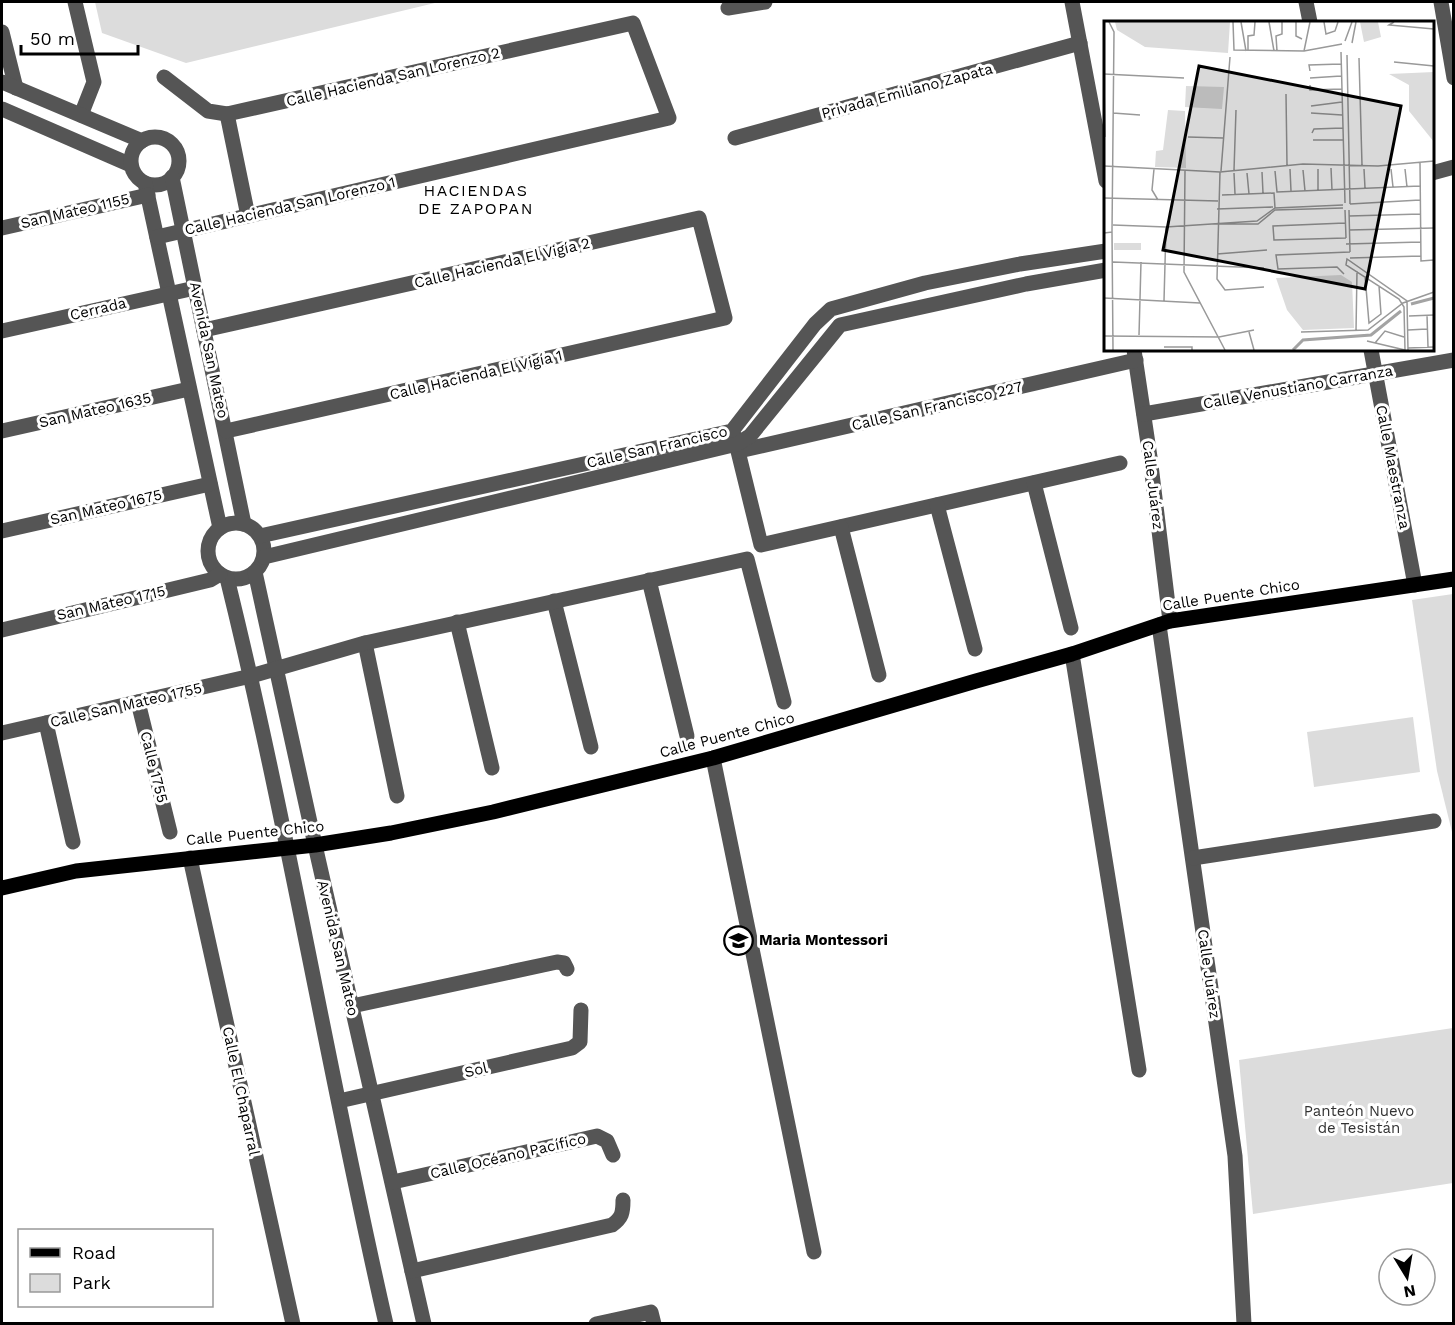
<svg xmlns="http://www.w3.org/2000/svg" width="1455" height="1325" viewBox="0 0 1455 1325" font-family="'Work Sans',sans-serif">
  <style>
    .green { fill: #dcdcdc }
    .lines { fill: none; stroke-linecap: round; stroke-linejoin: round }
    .minor { stroke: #555; stroke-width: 15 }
    .major { stroke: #000; stroke-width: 15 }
    .labels { text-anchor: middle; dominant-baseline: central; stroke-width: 6; stroke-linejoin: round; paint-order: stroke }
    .street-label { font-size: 15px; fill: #000; stroke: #fff }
    .poi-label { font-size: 15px; font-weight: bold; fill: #000; stroke: #fff; text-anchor: start }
    .park-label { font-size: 15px; fill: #333; stroke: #fff }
    .neighbourhood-label { font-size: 16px; letter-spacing: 1.5px; fill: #000; stroke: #fff }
    .inset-river { fill: none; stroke: #a3a3a3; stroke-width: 3 }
    .inset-road { fill: none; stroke: #999; stroke-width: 1.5 }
    .view { fill: #000; fill-opacity: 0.15; stroke: #000; stroke-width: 3 }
    .inset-edge { fill: none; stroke: #000; stroke-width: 3 }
  </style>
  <rect width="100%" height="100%" fill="#fff"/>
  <!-- green -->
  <g class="green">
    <path d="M95,2H439L186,63L102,33Z"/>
    <path d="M1453,594H1454L1453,836L1437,771L1412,600Z"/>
    <path d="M1413,717L1420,772L1314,787L1307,732Z"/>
    <path d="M1453,1028V1183L1253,1214L1239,1060Z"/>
  </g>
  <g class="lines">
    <!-- minor -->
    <g class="minor">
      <path d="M75,2L94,82L81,115"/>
      <path d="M1072,2L1106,181"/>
      <path d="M1306,2L1310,22"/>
      <path d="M1441,2L1454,78"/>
      <path d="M728,8L765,2"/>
      <path d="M2,32L16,88"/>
      <path d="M2,82L142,141"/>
      <path d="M2,109L131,165"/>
      <path d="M227,114L248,216"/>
      <circle cx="155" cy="161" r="24"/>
      <path d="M735,138L1080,43"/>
      <path d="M1432,173L1454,167"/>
      <path d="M172,177L244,524"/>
      <path d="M145,183L220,528"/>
      <path d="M2,228L148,195"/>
      <path d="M157,237L669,118L633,23L227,114L208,111L164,77"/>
      <path d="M204,330L699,218L725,318L226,431"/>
      <path d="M2,331L195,288"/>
      <path d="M1134,350L1150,457L1170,621"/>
      <path d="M1371,350L1415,585"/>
      <path d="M1144,414L1454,360"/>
      <path d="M2,431L189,389"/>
      <path d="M734,435L761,545L1120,463"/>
      <path d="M739,451L1136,360"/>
      <path d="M1034,483L1071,628"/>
      <path d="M937,505L975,649"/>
      <circle cx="236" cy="551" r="28"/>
      <path d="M841,527L879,675"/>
      <path d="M2,531L210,484"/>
      <path d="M260,536L732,431L815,324L831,309L925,283L1020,264L1106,251"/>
      <path d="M264,557L737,444L750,436L840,325L1026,284L1106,270"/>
      <path d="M255,572L315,845L424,1324"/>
      <path d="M227,578C288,825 329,1076 386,1324"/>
      <path d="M649,580L687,736"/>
      <path d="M554,601L591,747"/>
      <path d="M457,622L492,768"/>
      <path d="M1159,625L1235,1156L1244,1324"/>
      <path d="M2,630L210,580L220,574"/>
      <path d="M365,643L397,796"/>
      <path d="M1072,654L1139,1070"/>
      <path d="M138,702L170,832"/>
      <path d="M46,723L73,842"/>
      <path d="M2,733L251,676L365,643L747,559L784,702"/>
      <path d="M713,758L814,1252"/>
      <path d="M190,858L293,1324"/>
      <path d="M1193,858L1434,821"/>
      <path d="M352,1006L557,962L564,963L567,969"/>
      <path d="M339,1101L572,1048L580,1042L581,1010"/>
      <path d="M393,1182L597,1136L607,1141L613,1155"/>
      <path d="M412,1271L612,1225C622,1218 623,1213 623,1200"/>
      <path d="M596,1324L651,1312L654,1324"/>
    </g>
    <!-- major -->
    <path class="major" d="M2,888L76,871L315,845L391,833L493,812L713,758L976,681L1072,654L1170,621L1454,579"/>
  </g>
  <!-- icons -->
  <defs>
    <symbol id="school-ring" viewBox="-11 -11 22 22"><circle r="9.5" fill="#fff" stroke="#000" stroke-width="1.5"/><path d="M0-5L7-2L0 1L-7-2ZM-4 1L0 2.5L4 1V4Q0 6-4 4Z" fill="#000"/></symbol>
  </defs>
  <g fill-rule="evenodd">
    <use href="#school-ring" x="722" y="924" width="33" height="33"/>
  </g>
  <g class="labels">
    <!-- street labels -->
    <g class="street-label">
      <text transform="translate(393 77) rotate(-13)">Calle Hacienda San Lorenzo 2</text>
      <text transform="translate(907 91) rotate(-15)">Privada Emiliano Zapata</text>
      <text transform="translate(290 206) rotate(-13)">Calle Hacienda San Lorenzo 1</text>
      <text transform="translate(75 211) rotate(-13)">San Mateo 1155</text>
      <text transform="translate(502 263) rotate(-13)">Calle Hacienda El Vigía 2</text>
      <text transform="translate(98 309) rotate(-13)">Cerrada</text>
      <text transform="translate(209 350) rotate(78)">Avenida San Mateo</text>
      <text transform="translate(476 375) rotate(-13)">Calle Hacienda El Vigía 1</text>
      <text transform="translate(1298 387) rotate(-10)">Calle Venustiano Carranza</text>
      <text transform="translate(937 406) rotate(-13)">Calle San Francisco 227</text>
      <text transform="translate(95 410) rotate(-13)">San Mateo 1635</text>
      <text transform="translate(657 447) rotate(-13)">Calle San Francisco</text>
      <text transform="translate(1393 467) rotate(79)">Calle Maestranza</text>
      <text transform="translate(1153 485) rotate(83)">Calle Juárez</text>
      <text transform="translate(106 507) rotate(-13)">San Mateo 1675</text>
      <text transform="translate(1231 595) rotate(-9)">Calle Puente Chico</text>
      <text transform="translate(111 603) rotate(-13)">San Mateo 1715</text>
      <text transform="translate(126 705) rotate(-13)">Calle San Mateo 1755</text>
      <text transform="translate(727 735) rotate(-15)">Calle Puente Chico</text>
      <text transform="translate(154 767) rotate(76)">Calle 1755</text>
      <text transform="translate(255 833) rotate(-6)">Calle Puente Chico</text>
      <text transform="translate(338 948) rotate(77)">Avenida San Mateo</text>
      <text transform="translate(1209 974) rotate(82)">Calle Juárez</text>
      <text transform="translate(476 1070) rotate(-13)">Sol</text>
      <text transform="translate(241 1091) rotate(78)">Calle El Chaparral</text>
      <text transform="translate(508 1156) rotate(-13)">Calle Océano Pacífico</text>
    </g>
    <!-- poi labels -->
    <g class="poi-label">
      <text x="759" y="940">Maria Montessori</text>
    </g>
    <!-- park labels -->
    <g class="park-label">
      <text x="1359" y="1111">Panteón Nuevo<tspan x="1359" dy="17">de Tesistán</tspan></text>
    </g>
    <!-- neighbourhood labels -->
    <g class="neighbourhood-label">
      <text x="476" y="190">HACIENDAS<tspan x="476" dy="18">DE ZAPOPAN</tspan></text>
    </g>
  </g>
  <!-- overview -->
  <g transform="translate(1104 21)">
    <rect width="330" height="330" fill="#fff"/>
    <path d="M11,1H126L124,32L41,26L13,9ZM256,1H274L277,16L260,21ZM330,51V137V121L305,90V64L285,53ZM82,65L120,66L118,88L81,86ZM64,89L81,90L82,147L51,146L52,130L59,129ZM10,222H37V229H10ZM237,254L248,261L250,307L199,309L183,289L172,257Z" fill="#dcdcdc"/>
    <path class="inset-river" d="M307,283L330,277M189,329L199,319L267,314L297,290"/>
    <path class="inset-road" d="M5,1L10,11L8,211M129,1L130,29L200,30L238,23M137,1L142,30M165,1L170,30M192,1V15L198,18M220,1L222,13L231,10L234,1M290,1L285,4L330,8M241,20L248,1M248,22L252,1M144,30V15L150,14L151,1M173,30L172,15L178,13V1M200,30L206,1M237,31L241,182M243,34L246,183M255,37L258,144M290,41L330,45M206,50L205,44L237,43M0,53L80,57M206,57L237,55M0,61L1,116M206,64V69L238,68M182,73L183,144M207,85L238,81M9,92L36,94M207,92L238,94M208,112L210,108L239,107M84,116L119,117M209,119H239M316,142L317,240L330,239M0,145L116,151L199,143L274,145L330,140M227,147L228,169M50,148L48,169L54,179M186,148L187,170M214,148V170M260,148L261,167M287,148L289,166M301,148L303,166M81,149L80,251L121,329M130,149L132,89M199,149L201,170M117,150L126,36M171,150L173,171L316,165M116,151L113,258L121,269L160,266M158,151L159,172M130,152L131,173M143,152L145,173M118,174L170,172L171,187M0,177L114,180M246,183L316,179M113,188L169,186M241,189L242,217M245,189L246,231M245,195L317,193M241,202L169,205L170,219L242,217M112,203H154L171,189L239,187M9,204L62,206L153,200L171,187L239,184M245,209L330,207M0,212L8,211L9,329M242,223L317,221M113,233L163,229M246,237L317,235M9,241L160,247M240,253L233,246L174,248L172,234L246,231M261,255L265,302L277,293L275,265M0,277L96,282M60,280L62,206M323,294L324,326M305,295L330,294M304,309L323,308M252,310L253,250M145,311L150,329M197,311L264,309L299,282L330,271M35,314L37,241M0,315L115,316L150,309M263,320L301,329L300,286L295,278L242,244L243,238L303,280L304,329M271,322L281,310L300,316M60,326H88V329M304,327L330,326"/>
    <path class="view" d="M95,45L297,85L261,268L59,229Z"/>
    <rect width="330" height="330" class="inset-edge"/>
  </g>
  <!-- border -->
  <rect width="1455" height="1325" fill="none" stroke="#000000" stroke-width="6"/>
  <!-- legend -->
  <rect x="18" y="1229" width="195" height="78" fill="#ffffff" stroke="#999999" stroke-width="1.5"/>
  <rect x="30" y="1248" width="30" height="9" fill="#000000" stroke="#999999" stroke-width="1.5"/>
  <text x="72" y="1259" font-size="18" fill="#000000">Road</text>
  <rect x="30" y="1274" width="30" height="18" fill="#dcdcdc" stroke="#999999" stroke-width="1.5"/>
  <text x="72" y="1289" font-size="18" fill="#000000">Park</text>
  <!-- north arrow -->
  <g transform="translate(1407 1277) rotate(169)"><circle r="28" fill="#ffffff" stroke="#999999" stroke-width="1.5"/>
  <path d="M0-4.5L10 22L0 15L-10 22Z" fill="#000000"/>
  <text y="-9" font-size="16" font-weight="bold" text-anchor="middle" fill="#000000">N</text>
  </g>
  <!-- scale -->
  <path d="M21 45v9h117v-9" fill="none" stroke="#000000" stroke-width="3"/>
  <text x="30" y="45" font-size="18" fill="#000000" stroke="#ffffff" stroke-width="4.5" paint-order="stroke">50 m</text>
</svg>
